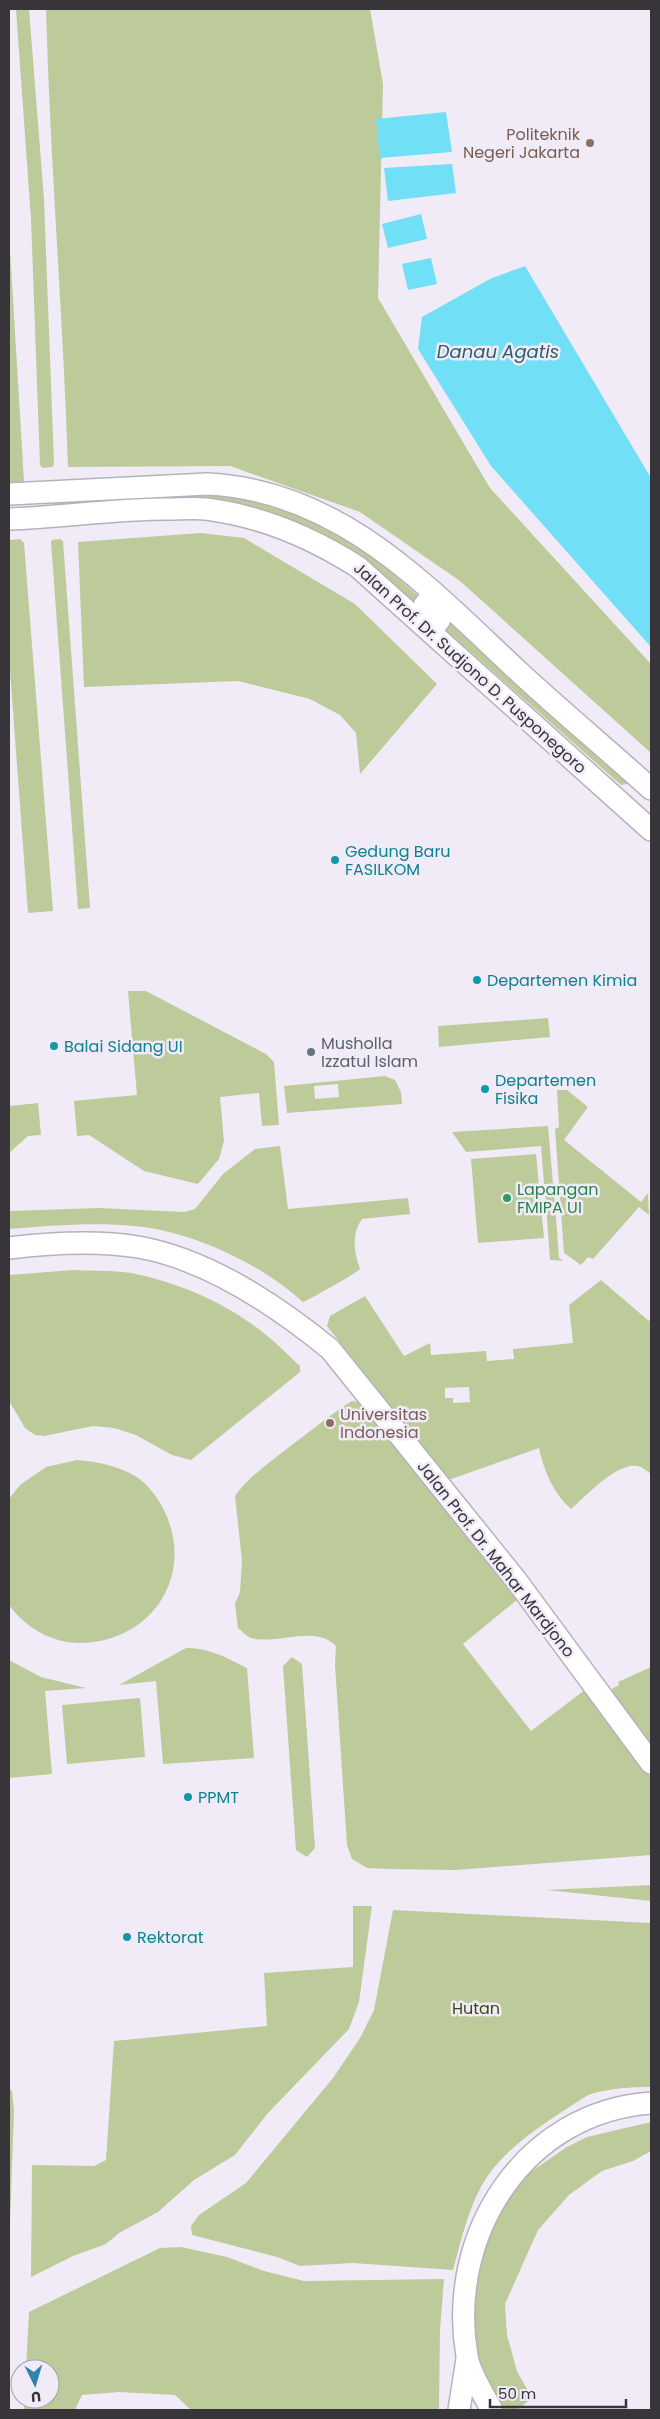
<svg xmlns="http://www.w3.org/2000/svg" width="660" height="2419" viewBox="0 0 660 2419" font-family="Poppins,sans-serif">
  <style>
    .green { fill: #bdcb9b; fill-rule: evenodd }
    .water { fill: #71dff5 }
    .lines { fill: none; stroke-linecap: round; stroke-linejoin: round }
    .pedestrian-casing { stroke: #b6b1bc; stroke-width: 19 }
    .minor-casing { stroke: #b6b1bc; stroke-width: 24 }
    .pedestrian { stroke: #fff; stroke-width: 16 }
    .minor { stroke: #fff; stroke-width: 21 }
    .education-dot { fill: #8d6e63; stroke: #f0ebf7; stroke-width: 2 }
    .culture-dot { fill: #0f9aa8; stroke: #f0ebf7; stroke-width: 2 }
    .worship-dot { fill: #6b7280; stroke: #f0ebf7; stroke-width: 2 }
    .leisure-dot { fill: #2e9e5b; stroke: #f0ebf7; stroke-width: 2 }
    .labels { text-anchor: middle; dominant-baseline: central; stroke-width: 5; stroke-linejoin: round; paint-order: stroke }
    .education-label { font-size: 16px; fill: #785e54; stroke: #f0ebf7; text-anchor: end }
    .street-label { font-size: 16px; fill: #373539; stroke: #f0ebf7 }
    .culture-label { font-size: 16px; fill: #0d838f; stroke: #f0ebf7; text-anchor: start }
    .worship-label { font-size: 16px; fill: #5b616d; stroke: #f0ebf7; text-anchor: start }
    .leisure-label { font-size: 16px; fill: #27864d; stroke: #f0ebf7; text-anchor: start }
    .park-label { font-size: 16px; fill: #3c480d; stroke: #f0ebf7 }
    .water-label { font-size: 18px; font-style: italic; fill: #2f5e68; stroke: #f0ebf7 }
  </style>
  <rect width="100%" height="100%" fill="#f0ebf7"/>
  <!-- green -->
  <g class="green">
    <path d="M16,9H29L44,199L54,464L52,467L43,468L40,465L31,219Z"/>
    <path d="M46,9H370L383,84L378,298L490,488L651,664V753L460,581L360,512L230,466L68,467C63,314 50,162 46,9Z"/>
    <path d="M9,233L24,481L23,485L9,488Z"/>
    <path d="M185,491L268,500L357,543L507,672L629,781L627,784L621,785L395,585L338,542L284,519L56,506L53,502Z"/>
    <path d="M201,533L244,538L355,604L437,684L360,774L356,733L340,715L310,699L238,681L84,687L78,542Z"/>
    <path d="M20,539L24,543L53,911L28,913L9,657V540Z"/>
    <path d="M60,539L63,541L90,908L78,909L51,542L52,540Z"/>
    <path d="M128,991H146L266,1054L274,1062L279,1125L262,1126L259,1093L220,1097L224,1141L219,1159L198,1184L144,1171L89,1135L77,1136L74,1101L137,1095Z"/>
    <path d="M548,1018L550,1037L439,1047L438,1026Z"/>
    <path d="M385,1076L395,1080L401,1092L402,1104L287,1113L284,1086ZM338,1084L339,1097L315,1099L314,1086Z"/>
    <path d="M557,1090H567L588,1107L564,1140L641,1202L648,1193L649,1215L639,1207L593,1259L588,1257L581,1265L564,1253L555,1129L559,1127Z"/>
    <path d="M38,1103L41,1135L28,1136L9,1153V1106Z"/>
    <path d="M548,1126L553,1184H544L541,1146L466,1152L452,1132Z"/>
    <path d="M280,1146L288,1209L408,1198L410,1214L362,1219C351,1235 354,1252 360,1269C358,1272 309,1300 303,1302C268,1270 218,1245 173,1233C124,1219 59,1225 9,1229V1211L99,1208L184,1212L195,1209L223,1174L255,1149Z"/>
    <path d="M536,1154L544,1238L478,1243L471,1159Z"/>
    <path d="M554,1190L559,1258L563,1261L550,1260L545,1191Z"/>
    <path d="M73,1270C92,1271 112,1270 131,1273C178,1282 229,1304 266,1335C278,1344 289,1356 300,1366V1372L191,1460L172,1455L136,1435L114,1428L93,1426L44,1436L35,1435L25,1428L9,1401V1275Z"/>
    <path d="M601,1280L649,1321L651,1318V1474C648,1472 645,1469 641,1467C620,1458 586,1496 571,1509C553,1493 544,1471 539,1448L440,1483L418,1441L327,1326L330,1316L365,1296L404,1356L430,1343L431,1355L486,1351L487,1361L514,1359L513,1349L573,1343L569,1305ZM469,1387L470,1402L453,1403V1398H445V1388Z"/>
    <path d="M352,1401L366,1403L518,1599L463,1644L531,1731L586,1689L651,1777V1855L456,1870L388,1869L367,1868L352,1859L347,1845L335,1665L336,1646C315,1624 278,1645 251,1638C246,1636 242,1631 238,1628L235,1604L240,1592L242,1561L235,1496C250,1475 273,1460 293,1444C312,1430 331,1414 352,1401Z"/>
    <path d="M77,1460C98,1462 116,1465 135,1476C147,1483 158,1498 164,1510C196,1576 151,1642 80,1643C51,1643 25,1627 9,1605V1499L20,1485L46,1467Z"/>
    <path d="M186,1648C210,1648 227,1658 247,1668L254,1758L163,1764L156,1681L119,1685Z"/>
    <path d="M292,1657L302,1664L315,1848L307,1857L296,1850L283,1666Z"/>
    <path d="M9,1660L41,1677L86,1688L45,1691L52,1774L9,1778Z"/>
    <path d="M651,1667V1746L610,1690L619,1685L618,1682Z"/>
    <path d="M140,1698L145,1757L67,1764L62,1705Z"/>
    <path d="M651,1885V1901L547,1890Z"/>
    <path d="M353,1906H372L359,2002L349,2029L268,2113L235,2155L194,2180L158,2212L119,2233L106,2244L73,2256L31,2277L32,2165L94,2166L106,2160L114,2041L267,2026L264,1973L353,1967Z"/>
    <path d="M393,1910L651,1923V2087C631,2087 610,2088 591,2094C583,2097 575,2104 568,2108C536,2129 500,2152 481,2187C467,2213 461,2241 453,2270L353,2263L300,2266L277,2257L192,2235L191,2226L199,2215L246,2183L333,2078L360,2038L374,2010Z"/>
    <path d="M9,2088L12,2091L14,2110L9,2254Z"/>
    <path d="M651,2122V2151L633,2161L602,2171L569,2195L538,2230L505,2304L507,2335L517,2371L532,2398L517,2410H503L489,2388L477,2355L473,2327V2288L491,2226L519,2180L567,2147L587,2137Z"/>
    <path d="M181,2247L227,2257L264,2271L304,2281L444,2279L440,2330L439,2410H191L175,2395L119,2392L82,2395L75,2410H24V2399H50V2369H26L29,2312L160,2248Z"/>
  </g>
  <!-- water -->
  <g class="water">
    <path d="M446,112L452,152L380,158L376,119Z"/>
    <path d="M452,164L456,193L388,201L384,168Z"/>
    <path d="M421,214L427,239L388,248L382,224Z"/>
    <path d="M431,258L437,284L408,290L402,264Z"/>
    <path d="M525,266L651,478V647L491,466L418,349L422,317L490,279Z"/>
  </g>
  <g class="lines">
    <defs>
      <path id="pedestrian" d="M431,634L442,621L422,604L433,591"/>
      <g id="minor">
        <path d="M9,494L207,484C339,490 427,586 518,671C561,711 607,749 651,789"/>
        <path d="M9,519C62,517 115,509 168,509C181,509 194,508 206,509C262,516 311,537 358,567L651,830"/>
        <path d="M9,1248C50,1243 96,1240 138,1247C208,1259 276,1305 330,1349L516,1580L651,1763"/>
        <path d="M459,2410L467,2359"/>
        <path d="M492,2410C484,2396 469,2371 467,2356C446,2235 524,2112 651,2103"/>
      </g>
    </defs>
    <!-- pedestrian casing -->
    <use href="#pedestrian" class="pedestrian-casing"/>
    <!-- minor casing -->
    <use href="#minor" class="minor-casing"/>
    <!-- pedestrian -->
    <use href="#pedestrian" class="pedestrian"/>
    <!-- minor -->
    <use href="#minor" class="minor"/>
  </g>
  <!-- markers -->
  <g class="education-dot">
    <circle cx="590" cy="143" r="5"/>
    <circle cx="330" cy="1423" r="5"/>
  </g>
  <g class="culture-dot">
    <circle cx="335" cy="860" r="5"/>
    <circle cx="477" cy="980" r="5"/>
    <circle cx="54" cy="1046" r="5"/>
    <circle cx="485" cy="1089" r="5"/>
    <circle cx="188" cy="1797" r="5"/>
    <circle cx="127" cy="1937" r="5"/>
  </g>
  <circle class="worship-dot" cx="311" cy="1052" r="5"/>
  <circle class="leisure-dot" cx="507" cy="1198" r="5"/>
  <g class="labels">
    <!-- education labels -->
    <g class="education-label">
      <text x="580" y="134">Politeknik<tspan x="580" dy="18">Negeri Jakarta</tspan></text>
      <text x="340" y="1414" text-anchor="start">Universitas<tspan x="340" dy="18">Indonesia</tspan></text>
    </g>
    <!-- street labels -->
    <g class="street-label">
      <text transform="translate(470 668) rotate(42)">Jalan Prof. Dr. Sudjono D. Pusponegoro</text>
      <text transform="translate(496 1559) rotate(52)">Jalan Prof. Dr. Mahar Mardjono</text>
    </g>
    <!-- culture labels -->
    <g class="culture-label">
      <text x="345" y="851">Gedung Baru<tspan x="345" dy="18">FASILKOM</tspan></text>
      <text x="487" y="980">Departemen Kimia</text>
      <text x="64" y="1046">Balai Sidang UI</text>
      <text x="495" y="1080">Departemen<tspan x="495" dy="18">Fisika</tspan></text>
      <text x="198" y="1797">PPMT</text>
      <text x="137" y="1937">Rektorat</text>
    </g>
    <!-- worship labels -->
    <g class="worship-label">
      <text x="321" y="1043">Musholla<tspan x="321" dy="18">Izzatul Islam</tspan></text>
    </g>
    <!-- leisure labels -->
    <g class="leisure-label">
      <text x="517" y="1189">Lapangan<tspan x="517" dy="18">FMIPA UI</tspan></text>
    </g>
    <!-- park labels -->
    <g class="park-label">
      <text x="476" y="2008">Hutan</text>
    </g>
    <!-- water labels -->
    <g class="water-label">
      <text x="498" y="351">Danau Agatis</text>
    </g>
  </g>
  <!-- border -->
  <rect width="660" height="2419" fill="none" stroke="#373539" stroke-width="20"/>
  <!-- north arrow -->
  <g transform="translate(35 2384) rotate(175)"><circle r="24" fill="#f0ebf7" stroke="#a6a2ab"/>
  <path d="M0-4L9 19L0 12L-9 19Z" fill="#3281b3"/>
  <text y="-8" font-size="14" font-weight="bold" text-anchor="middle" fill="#373539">U</text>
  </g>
  <!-- scale -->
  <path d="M490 2399v8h136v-8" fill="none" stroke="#373539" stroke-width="2.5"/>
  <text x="498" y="2399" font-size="15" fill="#373539" stroke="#f0ebf7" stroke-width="4" paint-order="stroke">50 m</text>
</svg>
